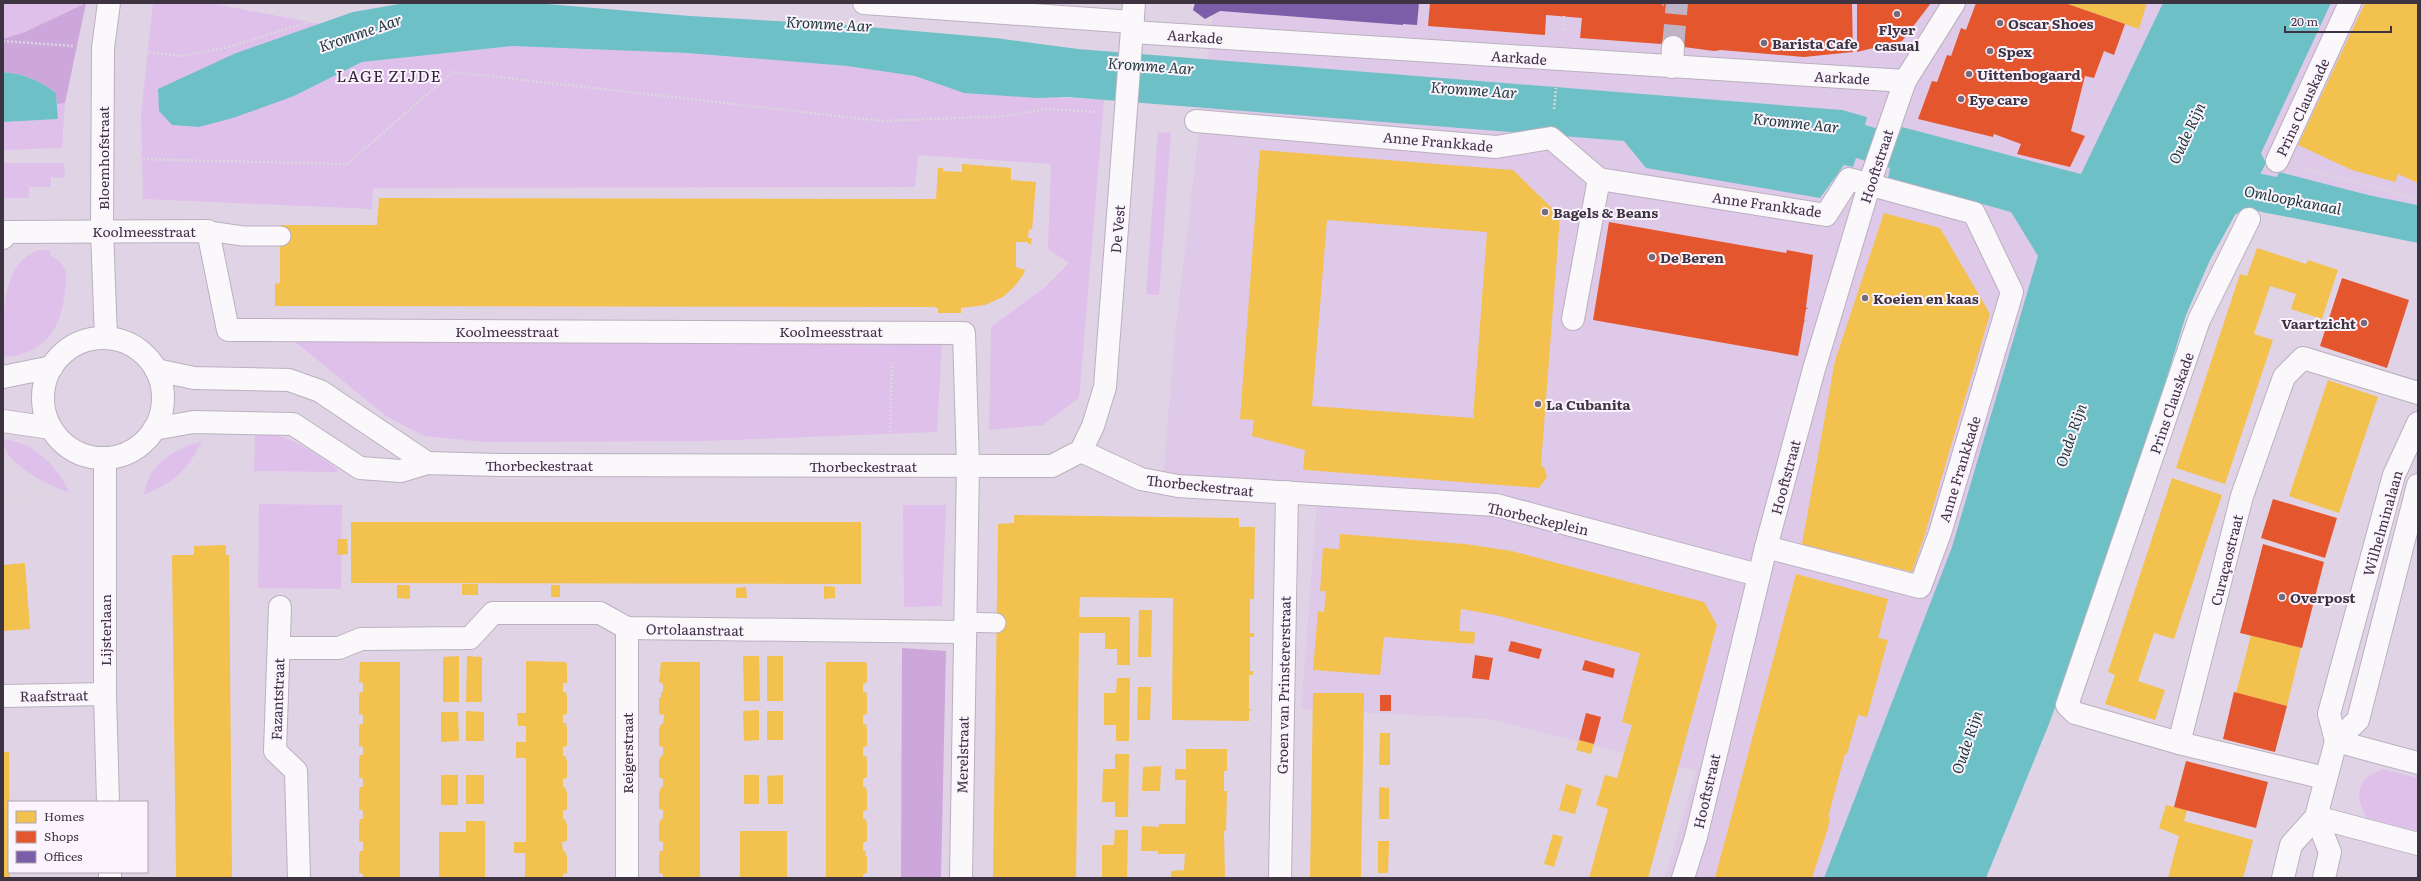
<svg xmlns="http://www.w3.org/2000/svg" width="2421" height="881" viewBox="0 0 2421 881" font-family="Literata,serif">
  <style>
    .built { fill: #dfc9e8 }
    .green { fill: #dfc0ea }
    .forest { fill: #cda6dc }
    .water { fill: #6ec0c7 }
    .homes { fill: #f2c14e; fill-rule: evenodd }
    .shops { fill: #e4572e }
    .offices { fill: #7b5ea7 }
    .lines { fill: none; stroke-linecap: round; stroke-linejoin: round }
    .canal { stroke: #6ec0c7; stroke-width: 37 }
    .street-tunnel { stroke: #c0b3c5; stroke-width: 22; stroke-dasharray: 22 11; stroke-linecap: butt }
    .lane-casing { stroke: #bab0bf; stroke-width: 21 }
    .street-casing { stroke: #bab0bf; stroke-width: 24 }
    .secondary-casing { stroke: #bab0bf; stroke-width: 24 }
    .path { stroke: #dbd7dd; stroke-width: 2.5; stroke-dasharray: 2 2; stroke-linecap: butt }
    .lane { stroke: #faf8fb; stroke-width: 19 }
    .street { stroke: #faf8fb; stroke-width: 22 }
    .secondary { stroke: #faf8fb; stroke-width: 22 }
    .poi-dot { fill: #766b7b; stroke: #fbf3fe; stroke-width: 1.5 }
    .labels { text-anchor: middle; dominant-baseline: central; stroke-width: 4; stroke-linejoin: round; paint-order: stroke }
    .poi-label { font-size: 14px; font-weight: bold; fill: #3d3341; stroke: #fbf3fe; text-anchor: start }
    .street-label { font-size: 14px; fill: #3d3341; stroke: #fbf3fe }
    .water-label { font-size: 15px; font-style: italic; fill: #203b3b; stroke: #fbf3fe }
    .quarter-label { font-size: 16px; letter-spacing: 1px; fill: #37233f; stroke: #fbf3fe }
  </style>
  <rect width="100%" height="100%" fill="#e1d3e6"/>
  <!-- built -->
  <path class="built" d="M1214,3H2418V216L2097,154L1859,878H1665L1696,771L1488,719L1301,709L1317,502L1162,492L1174,343Z"/>
  <!-- green -->
  <g class="green">
    <path d="M3,3H86L25,32L3,39Z"/>
    <path d="M153,3H209L320,24L236,53L159,111L172,125L199,127L294,96L362,62L512,46L687,53L847,66L915,76L964,93L1104,100L1079,398L1043,425L989,430L991,327L1044,288L1069,263L1048,249L1051,164L918,155L915,187L373,188L372,209L143,199L141,115Z"/>
    <path d="M65,103L62,148L3,150V122L58,119L57,104Z"/>
    <path d="M1158,132L1171,133L1159,295L1146,294Z"/>
    <path d="M3,163H64L65,178L51,177V187H29V198H3Z"/>
    <path d="M39,250H50V255C54,258 59,260 62,264C68,272 66,282 65,291C61,330 44,355 3,357C3,321 0,262 39,250Z"/>
    <path d="M293,340L942,343L937,432L706,441L484,442L424,436L386,416Z"/>
    <path d="M255,432C295,436 306,448 338,469L337,472L254,471Z"/>
    <path d="M3,440C32,440 58,467 69,492C49,487 3,463 3,440Z"/>
    <path d="M202,441C187,471 174,482 144,495C148,463 174,450 202,441Z"/>
    <path d="M259,504L342,505L341,589L258,588Z"/>
    <path d="M903,505H946L942,606L904,607Z"/>
    <path d="M2382,769L2418,778V831L2367,818C2360,807 2355,791 2365,779C2369,775 2377,772 2382,769Z"/>
  </g>
  <!-- forest -->
  <g class="forest">
    <path d="M86,3L65,103L57,104L56,93C39,80 24,74 3,72V39L25,32Z"/>
    <path d="M902,648L946,651L941,878H901Z"/>
  </g>
  <!-- water -->
  <g class="water">
    <path d="M405,3H535L690,16L846,25L995,38L1078,49L1842,110L1867,117L1865,125L1899,135L1902,127L2081,174L2163,3H2331L2261,153L2266,163L2242,210L2235,215L2210,260L2186,315L2124,517L2049,724L1986,878H1824L1952,547L2038,256L2011,212L1888,178L1890,168L1856,158L1853,167L1844,165L1820,198L1646,168L1624,141L1067,97L1037,98L964,93L915,76L847,66L687,53L512,46L362,62L294,96L233,118L199,127L172,125L159,111L158,89L236,53L353,12Z"/>
    <path d="M3,72C24,74 39,80 56,93L58,119L3,122Z"/>
    <path d="M2279,172L2418,208V241L2262,212Z"/>
  </g>
  <!-- homes -->
  <g class="homes">
    <path d="M2065,3H2147L2139,29Z"/>
    <path d="M2365,3H2418V183L2398,174L2395,182L2352,170L2298,145Z"/>
    <path d="M1260,150L1513,170L1560,216L1541,465L1545,469L1547,477L1539,488L1306,470L1303,469L1305,450L1252,436L1254,420L1240,419ZM1327,220L1487,232L1473,418L1312,406Z"/>
    <path d="M962,164L1011,168V180L1036,182L1032,230L1029,229L1028,238H1032L1031,244H1028V242H1016V267L1025,270L1023,275L1014,287L1003,297L985,305L961,308V313H938V308L934,307L275,306V284L280,283V225H377L379,198L936,199L938,168H943V171L962,172Z"/>
    <path d="M1884,213L1940,228L1990,314L1925,534L1912,572L1802,544L1835,361Z"/>
    <path d="M2257,248L2306,264L2308,260L2338,270L2322,319L2291,309L2296,294L2270,286L2254,334L2273,340L2225,484L2176,468L2240,274L2247,276Z"/>
    <path d="M2328,380L2378,397L2339,513L2289,496Z"/>
    <path d="M2172,478L2222,495L2174,639L2154,633L2138,681L2165,690L2155,720L2105,704L2115,675L2108,672Z"/>
    <path d="M1014,515L1239,518V527H1255L1254,599H1250V633H1254V637H1250V671H1253V675H1249V709H1253L1249,711V721L1172,720L1173,598L1080,597L1079,617H1130V665H1117V649H1105V633H1079L1076,878H993L998,524L1014,523Z"/>
    <path d="M351,522H861V584L351,583Z"/>
    <path d="M1340,534L1465,544L1512,551L1704,602L1717,625L1648,878H1589L1608,809L1596,805L1605,775L1617,778L1632,725L1622,722L1640,653L1495,615L1461,609L1459,631L1475,632L1474,644L1384,637L1380,675L1313,670L1318,611L1324,612L1326,591H1320L1323,548L1339,549Z"/>
    <path d="M337,539H347L348,554L337,555Z"/>
    <path d="M226,545V555H229L232,878H176L172,555H194V546Z"/>
    <path d="M25,563L30,629L3,631V565Z"/>
    <path d="M1796,574L1888,599L1878,638L1888,640L1867,717L1858,715L1847,754H1845L1828,817H1830L1828,828L1812,878H1715Z"/>
    <rect x="462" y="584" width="16" height="11"/>
    <path d="M397,585H410V599L397,598Z"/>
    <rect x="551" y="585" width="9" height="12"/>
    <path d="M824,586L835,587V598L824,599Z"/>
    <path d="M746,587L747,598H736V588Z"/>
    <path d="M1139,610H1152L1151,657H1138Z"/>
    <path d="M2251,635L2301,648L2287,706L2236,693Z"/>
    <path d="M459,656V702H443V657Z"/>
    <path d="M467,656L482,657V702H466Z"/>
    <path d="M743,656H759L760,701H744Z"/>
    <rect x="767" y="656" width="16" height="45"/>
    <path d="M526,661L566,662L567,666V683H563V692H566L567,697V714L563,715V723H566L567,729V746L563,747V756H565L567,761V778L563,779V787H565L567,793V809L563,811V819H565L567,825V841L562,842L563,851H565L567,857V873L563,874V878H525V853H514V842H526V758H516V742H526V726H518L517,713H526Z"/>
    <path d="M360,662H400V878H363V874L359,873V856L360,851H363V842L359,841V825L360,819H363V811L359,809V793L360,787H363V779L359,777V761L360,755H363V747L359,746V729L360,724H363V715L359,714V697L360,692H363V683L359,682Z"/>
    <path d="M661,662H700V878H663V874L659,873V856L660,851H663V842L659,841V824L661,819H663V810L659,809V793L661,787H663V779L659,777V761L661,756L663,755V747L659,746V729L661,724H663L664,715L659,714V697L661,698V692H663V684L659,682Z"/>
    <path d="M826,662H866L867,666V682L863,684V692H866L867,697V714L863,715V724H866L867,730V746L863,747V756H866L867,761V777L863,779V787H866L867,793V810L863,811V819H866L867,825V841L863,843V851H866L865,856H867V873L863,874V878H826Z"/>
    <path d="M1117,678H1130L1129,741H1116V725H1104V693H1116Z"/>
    <path d="M1138,687H1151L1150,720H1137Z"/>
    <path d="M1313,693H1364L1361,878H1310Z"/>
    <path d="M759,710V740L744,741L743,711Z"/>
    <path d="M466,711L484,712V741H466Z"/>
    <rect x="767" y="711" width="16" height="29"/>
    <path d="M441,712H458L459,741L441,742Z"/>
    <path d="M1380,733H1390V765H1379Z"/>
    <path d="M1579,740L1594,744L1591,754L1576,750Z"/>
    <path d="M1186,749H1227V771H1224V791H1227L1226,831H1224L1225,878H1171V871L1184,870L1185,854H1158V851H1141L1142,826L1159,827V824H1185L1186,780H1175V769H1186Z"/>
    <path d="M3,752H9L10,878H3Z"/>
    <path d="M1115,754H1129L1128,817H1115V802H1102L1103,769H1115Z"/>
    <path d="M1161,766L1160,791H1142L1143,767Z"/>
    <rect x="441" y="775" width="17" height="30"/>
    <rect x="466" y="775" width="18" height="29"/>
    <rect x="744" y="775" width="15" height="29"/>
    <path d="M783,775V804H768L767,776Z"/>
    <path d="M1566,784L1582,789L1575,814L1559,810Z"/>
    <path d="M1379,787L1389,788V819H1379Z"/>
    <path d="M2166,805L2187,810L2184,821L2253,840L2243,878H2168L2179,836L2159,828Z"/>
    <path d="M466,821H485V878H439V832H466Z"/>
    <path d="M1115,830H1128L1127,878H1102V845H1114Z"/>
    <rect x="740" y="831" width="47" height="47"/>
    <path d="M1553,834L1563,837L1554,867L1544,864Z"/>
    <path d="M1378,841H1389L1388,873H1378Z"/>
  </g>
  <!-- shops -->
  <g class="shops">
    <path d="M1430,3H1662L1663,7L1664,3H1852L1853,52L1804,57L1721,50L1714,51L1661,44L1580,38L1582,18L1546,15L1545,35L1428,26Z"/>
    <path d="M1857,3H1931L1902,41L1857,52Z"/>
    <path d="M1976,3H2065L2125,24L2114,55L2104,51L2094,78L2085,76L2071,131L2085,136L2070,167L2017,154L2021,144L1994,134L1993,137L1918,119L1932,81L1937,82L1947,55L1951,56L1961,28L1966,30Z"/>
    <path d="M1609,222L1786,253L1787,250L1813,255L1806,307L1808,309H1806L1804,321L1806,320L1804,322L1798,356L1593,320Z"/>
    <path d="M2342,278L2409,300L2387,368L2320,346Z"/>
    <path d="M2273,499L2337,518L2325,558L2261,538Z"/>
    <path d="M2263,544L2324,562L2302,648L2240,633Z"/>
    <path d="M1511,641L1542,649L1539,659L1508,651Z"/>
    <path d="M1475,655L1493,658L1489,680L1472,678Z"/>
    <path d="M1585,660L1615,669L1613,678L1582,670Z"/>
    <path d="M2234,692L2287,706L2275,752L2223,739Z"/>
    <rect x="1380" y="695" width="11" height="16"/>
    <path d="M1586,713L1601,717L1594,744L1579,740Z"/>
    <path d="M2186,761L2268,782L2256,828L2174,807Z"/>
  </g>
  <!-- offices -->
  <path class="offices" d="M1195,3H1419L1417,25L1403,24V25L1220,11L1205,19L1193,10Z"/>
  <g class="lines">
    <!-- canal -->
    <path class="canal" d="M2202,181L2418,224"/>
    <!-- street-tunnel -->
    <path class="street-tunnel" d="M1673,47L1677,3"/>
    <defs>
      <g id="lane">
        <path d="M208,231L243,236H281"/>
        <path d="M964,622L996,623"/>
      </g>
      <g id="street">
        <path d="M864,3L1133,22"/>
        <path d="M1132,32L1905,81"/>
        <path d="M1672,67L1673,47"/>
        <path d="M1196,121L1496,147L1551,138L1599,179L1826,215L1849,179L1974,213L2012,292L1940,533L1920,587L1766,547"/>
        <path d="M2277,161L2350,3"/>
        <path d="M2249,219L2199,320L2067,705L2075,713L2179,743L2325,778"/>
        <path d="M3,238L4,232L208,231L228,330L964,333L968,466L961,878"/>
        <path d="M1573,319L1599,179"/>
        <path d="M106,338L102,230L103,48L109,3"/>
        <path d="M1081,451L1141,479L1178,486L1496,505L1758,575"/>
        <path d="M280,607L275,751L296,771L299,878"/>
        <path d="M627,628V878"/>
        <path d="M279,648H339L361,639L470,638L493,613H600L627,628L964,632"/>
        <path d="M3,696L105,694"/>
        <path d="M2336,741L2329,714L2394,475L2418,423"/>
        <path d="M2336,741L2418,763"/>
        <path d="M2179,743L2242,496L2284,377L2303,358L2418,393"/>
        <path d="M2316,817L2418,844"/>
        <path d="M2316,817L2330,852L2324,878"/>
        <path d="M1280,878L1287,492"/>
        <path d="M1683,878L1696,837L1766,547L1814,369L1872,176L1905,81L1954,3"/>
        <path d="M2283,878L2291,845L2316,817L2336,741L2358,720L2418,485"/>
      </g>
      <g id="secondary">
        <circle cx="103" cy="398" r="60"/>
        <path d="M156,370L194,378L289,380L320,391L427,463"/>
        <path d="M3,377L52,367"/>
        <path d="M3,421L51,428"/>
        <path d="M154,429L193,422L293,424L360,468L401,471L427,463L499,465L1052,466L1081,451L1093,426L1105,387L1134,3"/>
        <path d="M105,458V694L108,802"/>
        <path d="M110,872V878"/>
      </g>
    </defs>
    <!-- lane casing -->
    <use href="#lane" class="lane-casing"/>
    <!-- street casing -->
    <use href="#street" class="street-casing"/>
    <!-- secondary casing -->
    <use href="#secondary" class="secondary-casing"/>
    <!-- path -->
    <g class="path">
      <path d="M1563,30L1564,16"/>
      <path d="M3,41L74,46"/>
      <path d="M133,51L182,56L228,47L358,7L365,3"/>
      <path d="M1554,109L1556,88"/>
      <path d="M1155,116L1166,118"/>
      <path d="M3,157L72,158"/>
      <path d="M131,159L347,164L453,72L882,121L1008,116L1047,109L1097,112"/>
      <path d="M2306,169L2418,199"/>
      <path d="M2275,232L2418,258"/>
      <path d="M155,260L154,308L184,345"/>
      <path d="M890,436L892,363"/>
      <path d="M3,461C24,481 47,496 75,505"/>
      <path d="M199,466L217,480L320,478"/>
      <path d="M2177,474L2214,487"/>
      <path d="M245,480L242,606H250"/>
      <path d="M38,489L25,501L33,514L43,666"/>
      <path d="M889,495L891,602"/>
      <path d="M3,503L25,501"/>
      <path d="M135,507C167,501 191,477 209,452"/>
      <path d="M891,661V878"/>
      <path d="M2394,701L2418,707"/>
      <path d="M45,725L46,802"/>
      <path d="M1133,730L1254,731"/>
      <path d="M461,826L462,668"/>
      <path d="M763,826V659"/>
      <path d="M47,872V878"/>
      <path d="M1132,878L1134,604"/>
    </g>
    <!-- lane -->
    <use href="#lane" class="lane"/>
    <!-- street -->
    <use href="#street" class="street"/>
    <!-- secondary -->
    <use href="#secondary" class="secondary"/>
  </g>
  <!-- markers -->
  <g class="poi-dot">
    <circle cx="1897" cy="14" r="4"/>
    <circle cx="2000" cy="23" r="4"/>
    <circle cx="1764" cy="43" r="4"/>
    <circle cx="1990" cy="51" r="4"/>
    <circle cx="1969" cy="74" r="4"/>
    <circle cx="1961" cy="99" r="4"/>
    <circle cx="1545" cy="212" r="4"/>
    <circle cx="1652" cy="257" r="4"/>
    <circle cx="1865" cy="298" r="4"/>
    <circle cx="2364" cy="323" r="4"/>
    <circle cx="1538" cy="404" r="4"/>
    <circle cx="2282" cy="597" r="4"/>
  </g>
  <g class="labels">
    <!-- poi labels -->
    <g class="poi-label">
      <text x="2008" y="23">Oscar Shoes</text>
      <text x="1897" y="29" text-anchor="middle">Flyer<tspan x="1897" dy="16">casual</tspan></text>
      <text x="1772" y="43">Barista Cafe</text>
      <text x="1998" y="51">Spex</text>
      <text x="1977" y="74">Uittenbogaard</text>
      <text x="1969" y="99">Eye care</text>
      <text x="1553" y="212">Bagels &amp; Beans</text>
      <text x="1660" y="257">De Beren</text>
      <text x="1873" y="298">Koeien en kaas</text>
      <text x="2356" y="323" text-anchor="end">Vaartzicht</text>
      <text x="1546" y="404">La Cubanita</text>
      <text x="2290" y="597">Overpost</text>
    </g>
    <!-- street labels -->
    <g class="street-label">
      <text transform="translate(1195 36) rotate(4)">Aarkade</text>
      <text transform="translate(1519 57) rotate(4)">Aarkade</text>
      <text transform="translate(1842 77) rotate(3)">Aarkade</text>
      <text transform="translate(2302 107) rotate(-65)">Prins Clauskade</text>
      <text transform="translate(1438 141) rotate(5)">Anne Frankkade</text>
      <text transform="translate(103 158) rotate(-90)">Bloemhofstraat</text>
      <text transform="translate(1876 166) rotate(-72)">Hooftstraat</text>
      <text transform="translate(1767 204) rotate(8)">Anne Frankkade</text>
      <text transform="translate(1117 229) rotate(-85)">De Vest</text>
      <text x="144" y="231">Koolmeesstraat</text>
      <text x="507" y="331">Koolmeesstraat</text>
      <text x="831" y="331">Koolmeesstraat</text>
      <text transform="translate(2171 403) rotate(-71)">Prins Clauskade</text>
      <text x="539" y="465">Thorbeckestraat</text>
      <text x="863" y="466">Thorbeckestraat</text>
      <text transform="translate(1959 469) rotate(-73)">Anne Frankkade</text>
      <text transform="translate(1785 477) rotate(-75)">Hooftstraat</text>
      <text transform="translate(1200 485) rotate(6)">Thorbeckestraat</text>
      <text transform="translate(1538 518) rotate(13)">Thorbeckeplein</text>
      <text transform="translate(2382 523) rotate(-74)">Wilhelminalaan</text>
      <text transform="translate(2226 560) rotate(-76)">Curaçaostraat</text>
      <text transform="translate(695 629) rotate(1)">Ortolaanstraat</text>
      <text transform="translate(105 630) rotate(-90)">Lijsterlaan</text>
      <text transform="translate(1283 685) rotate(-89)">Groen van Prinstererstraat</text>
      <text transform="translate(54 695) rotate(-1)">Raafstraat</text>
      <text transform="translate(277 699) rotate(-88)">Fazantstraat</text>
      <text transform="translate(627 753) rotate(-90)">Reigerstraat</text>
      <text transform="translate(962 755) rotate(-89)">Merelstraat</text>
      <text transform="translate(1706 791) rotate(-77)">Hooftstraat</text>
    </g>
    <!-- water labels -->
    <g class="water-label">
      <text transform="translate(829 23) rotate(3)">Kromme Aar</text>
      <text transform="translate(360 32) rotate(-19)">Kromme Aar</text>
      <text transform="translate(1151 65) rotate(4)">Kromme Aar</text>
      <text transform="translate(1474 89) rotate(4)">Kromme Aar</text>
      <text transform="translate(1796 122) rotate(6)">Kromme Aar</text>
      <text transform="translate(2186 133) rotate(-65)">Oude Rijn</text>
      <text transform="translate(2293 199) rotate(11)">Omloopkanaal</text>
      <text transform="translate(2070 435) rotate(-71)">Oude Rijn</text>
      <text transform="translate(1966 742) rotate(-71)">Oude Rijn</text>
    </g>
    <!-- quarter labels -->
    <g class="quarter-label">
      <text x="389" y="75">LAGE ZIJDE</text>
    </g>
  </g>
  <!-- border -->
  <rect width="2421" height="881" fill="none" stroke="#3d3341" stroke-width="8"/>
  <!-- legend -->
  <rect x="8" y="801" width="140" height="72" fill="#fbf3fe" stroke="#afa6b2"/>
  <rect x="16" y="811" width="20" height="12" fill="#f2c14e" stroke="#afa6b2"/>
  <text x="44" y="821" font-size="12" fill="#3d3341">Homes</text>
  <rect x="16" y="831" width="20" height="12" fill="#e4572e" stroke="#afa6b2"/>
  <text x="44" y="841" font-size="12" fill="#3d3341">Shops</text>
  <rect x="16" y="851" width="20" height="12" fill="#7b5ea7" stroke="#afa6b2"/>
  <text x="44" y="861" font-size="12" fill="#3d3341">Offices</text>
  <!-- scale -->
  <path d="M2285 26v6h106v-6" fill="none" stroke="#3d3341" stroke-width="2"/>
  <text x="2291" y="26" font-size="12" fill="#3d3341" stroke="#fbf3fe" stroke-width="3" paint-order="stroke">20 m</text>
</svg>
